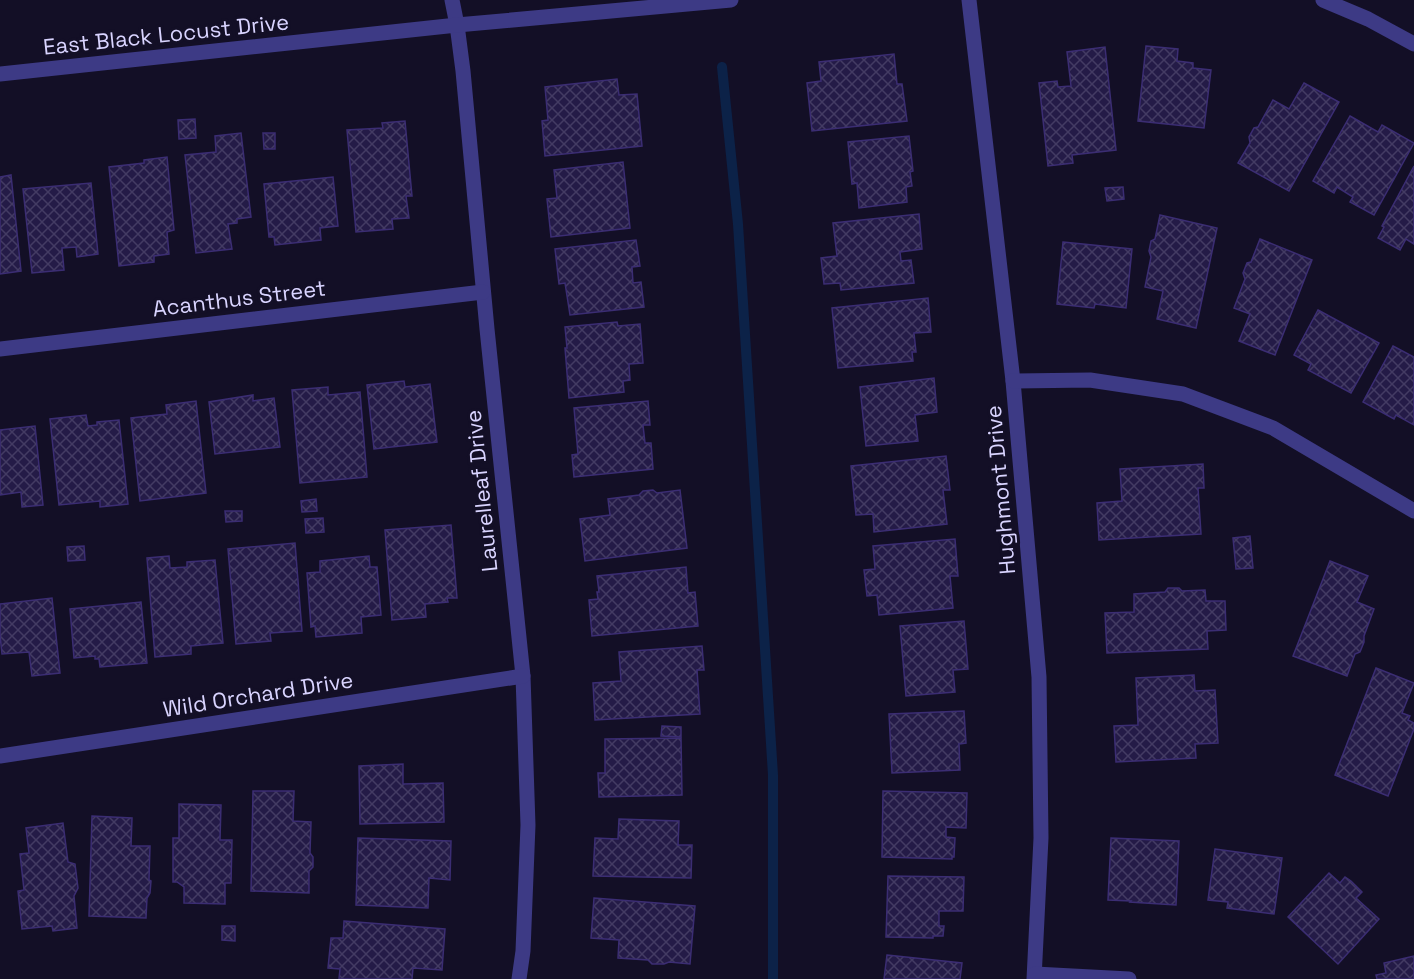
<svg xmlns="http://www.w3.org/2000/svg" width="1414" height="979" viewBox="0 0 1414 979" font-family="'Space Grotesk',sans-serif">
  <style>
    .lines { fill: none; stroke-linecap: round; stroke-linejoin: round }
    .stream { stroke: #0c2248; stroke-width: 10 }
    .building { fill: url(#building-cross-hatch); stroke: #3b2d73; stroke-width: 1.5 }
    .minor { stroke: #3d3a85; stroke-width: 15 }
    .tertiary { stroke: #3d3a85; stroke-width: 15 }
    .labels { text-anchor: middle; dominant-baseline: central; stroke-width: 6; stroke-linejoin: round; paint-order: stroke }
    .street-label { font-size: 22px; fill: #d9d4ff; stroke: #130f26 }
  </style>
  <defs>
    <pattern id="building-cross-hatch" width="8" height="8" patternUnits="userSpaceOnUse" patternTransform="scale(1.5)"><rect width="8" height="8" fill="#241b47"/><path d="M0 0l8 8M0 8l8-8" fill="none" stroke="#433b63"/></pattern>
  </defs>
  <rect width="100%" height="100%" fill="#130f26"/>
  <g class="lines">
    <!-- stream -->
    <path class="stream" d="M722,67L738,224L773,775V979"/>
  </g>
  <!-- building -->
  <g class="building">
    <path d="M1146,46L1178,49L1177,61L1193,63V68L1211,70L1204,128L1138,121Z"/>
    <path d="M1105,47L1116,150L1072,155L1073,163L1048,166L1039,83L1057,81L1058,87L1071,86L1067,52Z"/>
    <path d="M894,54L897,84H902L907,121L812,131L807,83L821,81L819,62Z"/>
    <path d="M617,79L619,95L637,94L642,146L545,156L542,121L548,120L545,87Z"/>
    <path d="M1304,83L1339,102L1289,191L1238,163L1250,143L1249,137L1254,128L1258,127L1273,100L1289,109Z"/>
    <path d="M1350,116L1378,132L1382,125L1414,143L1374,215L1350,202L1353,197L1337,187L1334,193L1313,181Z"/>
    <path d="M195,119L196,138L179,139L178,120Z"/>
    <path d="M405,121L412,196H406L409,218L392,219L393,229L356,232L347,130L383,128L382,123Z"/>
    <path d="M241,133L251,217L237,219V223L228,224L232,249L196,253L185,155L216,152L215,136Z"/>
    <path d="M263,133H275V149H264Z"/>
    <path d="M909,136L913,171L910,172L912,186L906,187L907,202L859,208L857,183L852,184L848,142Z"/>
    <path d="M167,157L174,230L167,232L169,254L154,256V262L119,266L109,167L144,163V160Z"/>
    <path d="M623,162L630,228L551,237L547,199L557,198L554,170Z"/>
    <path d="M1414,166V244L1406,239L1400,250L1378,238L1384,227L1382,226Z"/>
    <path d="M11,175L21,271L0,274V177Z"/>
    <path d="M333,177L338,226L320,228L321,240L275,245L274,237H269L264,184Z"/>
    <path d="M91,183L98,254L77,257L76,247L62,248L64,270L32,273L23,189Z"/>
    <path d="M1123,187L1124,199L1107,201L1105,188Z"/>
    <path d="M919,214L922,249L900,252L901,261L911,260L914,283L841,290L840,283L824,284L821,258L837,256L833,223Z"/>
    <path d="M1160,215L1217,228L1196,328L1157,319L1163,291L1145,287L1151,257L1149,251L1151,241L1155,239Z"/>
    <path d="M1260,239L1312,260L1275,355L1239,341L1250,314L1234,308L1245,279L1243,273L1247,263L1251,262Z"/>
    <path d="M636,240L640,266L632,267L633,283L641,282L644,307L570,315L565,283L559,284L555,249Z"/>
    <path d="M1063,242L1132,249L1126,308L1095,304L1094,308L1057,304Z"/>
    <path d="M928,298L931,332L914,333L916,352H912L913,361L838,368L832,308Z"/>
    <path d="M1318,310L1379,343L1351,393L1308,370L1311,364L1294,355Z"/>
    <path d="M617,322L618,326L640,324L643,363L629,364L630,380L623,381L624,392L569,398L565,348H567L565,327Z"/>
    <path d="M1393,346L1414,357V425L1396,415L1394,419L1363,402Z"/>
    <path d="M934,378L937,412L915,415L918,441L866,446L860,387Z"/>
    <path d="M404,381L405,387L430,384L437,442L374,449L367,385Z"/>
    <path d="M328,387V395L360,392L367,477L300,483L292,390Z"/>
    <path d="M253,395V401L274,398L280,447L215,454L209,402Z"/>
    <path d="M196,401L206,493L140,501L131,418L167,414L166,405Z"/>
    <path d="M648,401L650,425H643L645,443H651L653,469L574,477L572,455L578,454L574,408Z"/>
    <path d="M86,415L88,426L97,425V422L119,420L128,504L100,507V501L59,505L50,419Z"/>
    <path d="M35,426L43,505L22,507L21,492L0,495V430Z"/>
    <path d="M946,456L950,490H943L947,524L874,532L873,514L856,515L851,466Z"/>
    <path d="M1203,464L1204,488H1198L1201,534L1099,540L1097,503L1122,501L1120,469Z"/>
    <path d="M653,490L657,493L680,490L687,548L585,561L580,519L610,515L608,499L639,495L643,491Z"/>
    <path d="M316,499L317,511L302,512L301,501Z"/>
    <path d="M225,511H242V521L226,522Z"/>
    <path d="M323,518L324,532L306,533L305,519Z"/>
    <path d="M451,525L457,598H447L448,602L425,604L426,617L392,620L385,530Z"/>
    <path d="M1250,536L1253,568L1236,569L1233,538Z"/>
    <path d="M955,539L958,576H950L953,608L879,615L877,595L867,596L864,570L875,569L873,546Z"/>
    <path d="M295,543L302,631L270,633L271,641L236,644L228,549Z"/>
    <path d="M84,546L85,560L68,561L67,547Z"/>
    <path d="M169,556L170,568L187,567V562L215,560L223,643L191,646V654L155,657L147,558Z"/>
    <path d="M369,556L370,567H377L381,615L361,617L362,633L316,637L315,626L311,627L307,573L320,572V561Z"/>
    <path d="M1330,561L1368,576L1357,602L1374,609L1364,636V642L1360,652L1355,654L1347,676L1293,656Z"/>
    <path d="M686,567L688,593L695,592L698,626L592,636L589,600L598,599L597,592H599L597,576Z"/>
    <path d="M1168,588H1179L1182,591L1205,590L1206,601H1225L1226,630L1207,631L1208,649L1107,653L1105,613L1134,612V594L1165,592Z"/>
    <path d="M52,598L60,673L32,676L29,652L2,654L0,635V604Z"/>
    <path d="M141,602L147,663L100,667L99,659H95V656L74,658L70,609Z"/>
    <path d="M964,621L968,669L953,670L955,692L906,696L900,626Z"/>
    <path d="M702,646L704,670H697L700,714L595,720L593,683L621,681L619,652Z"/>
    <path d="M1376,668L1414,683L1402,713L1410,716L1408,720L1414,723V729L1388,796L1335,775Z"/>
    <path d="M1194,675L1195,691L1215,690L1218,743L1195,744L1196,758L1116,762L1114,726L1138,725L1136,678Z"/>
    <path d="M964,711L966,743L959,744L960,770L892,773L889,714Z"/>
    <path d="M662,726L681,727V737L661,736Z"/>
    <path d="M681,738L682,795L599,797L598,773H605V739Z"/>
    <path d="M403,764V784L443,783L444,822L360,824L359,766Z"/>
    <path d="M253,791H294L293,821L311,822L310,853L313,857V867L309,871V893L251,891Z"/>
    <path d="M883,791L967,793L966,828L946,827V837L955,838L954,857H952V859L882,857Z"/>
    <path d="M179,804L221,805L220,840H232L231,883H225V904L184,903V887L177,882H173V838H179Z"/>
    <path d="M92,816L132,818L131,846H150L149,880L151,881L150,893L147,898L146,918L89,916Z"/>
    <path d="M619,819L679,821L678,845H692L691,878L593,876L595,838L618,839Z"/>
    <path d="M63,823L68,862L75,864L78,888L74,896L77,928L53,931L52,926L22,929L18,891L24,890L20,854L29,853L26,828Z"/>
    <path d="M358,838L451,841L450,880L429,878L428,908L356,905Z"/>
    <path d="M1111,838L1179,841L1176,905L1130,902L1131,901L1108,900Z"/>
    <path d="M1215,849L1282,858L1274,914L1227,908L1228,902L1208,900Z"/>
    <path d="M1329,873L1340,883L1345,877L1351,881L1362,892L1356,898L1379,919L1338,964L1288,917Z"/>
    <path d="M888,876L964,877L963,911H939V926H944L943,936H933V938L886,937Z"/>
    <path d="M594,898L695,906L690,964L669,962L664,964H652L648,960L618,958L619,940L591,938Z"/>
    <path d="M344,921L445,929L442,970L413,968L412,979H339L340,969L328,968L331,938H343Z"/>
    <path d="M222,926H235V941L222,940Z"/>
    <path d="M887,955L962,963L960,979H884Z"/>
    <path d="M1414,956V979H1377L1376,975L1386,973L1384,963Z"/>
  </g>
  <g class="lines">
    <!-- minor -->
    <g class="minor">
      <path d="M452,0L457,25L463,71L487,329L523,676L528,825L523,951L519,979"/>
      <path d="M969,0L1013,381L1039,677L1041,838L1034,979"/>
      <path d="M0,349L483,292"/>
      <path d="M1013,381L1090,380L1183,394L1273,428L1414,511"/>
      <path d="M0,756L523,676"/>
      <path d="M1035,974L1129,979"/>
    </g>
    <!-- tertiary -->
    <g class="tertiary">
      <path d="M1323,0L1368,19L1414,44"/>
      <path d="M0,74L457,25L731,0"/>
    </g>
  </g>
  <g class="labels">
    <!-- street labels -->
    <g class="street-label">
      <text transform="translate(166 34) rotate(-6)">East Black Locust Drive</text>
      <text transform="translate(239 298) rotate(-7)">Acanthus Street</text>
      <text transform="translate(1000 490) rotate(-95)">Hughmont Drive</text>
      <text transform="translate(481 491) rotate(-96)">Laurelleaf Drive</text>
      <text transform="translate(258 694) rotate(-9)">Wild Orchard Drive</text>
    </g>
  </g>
</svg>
